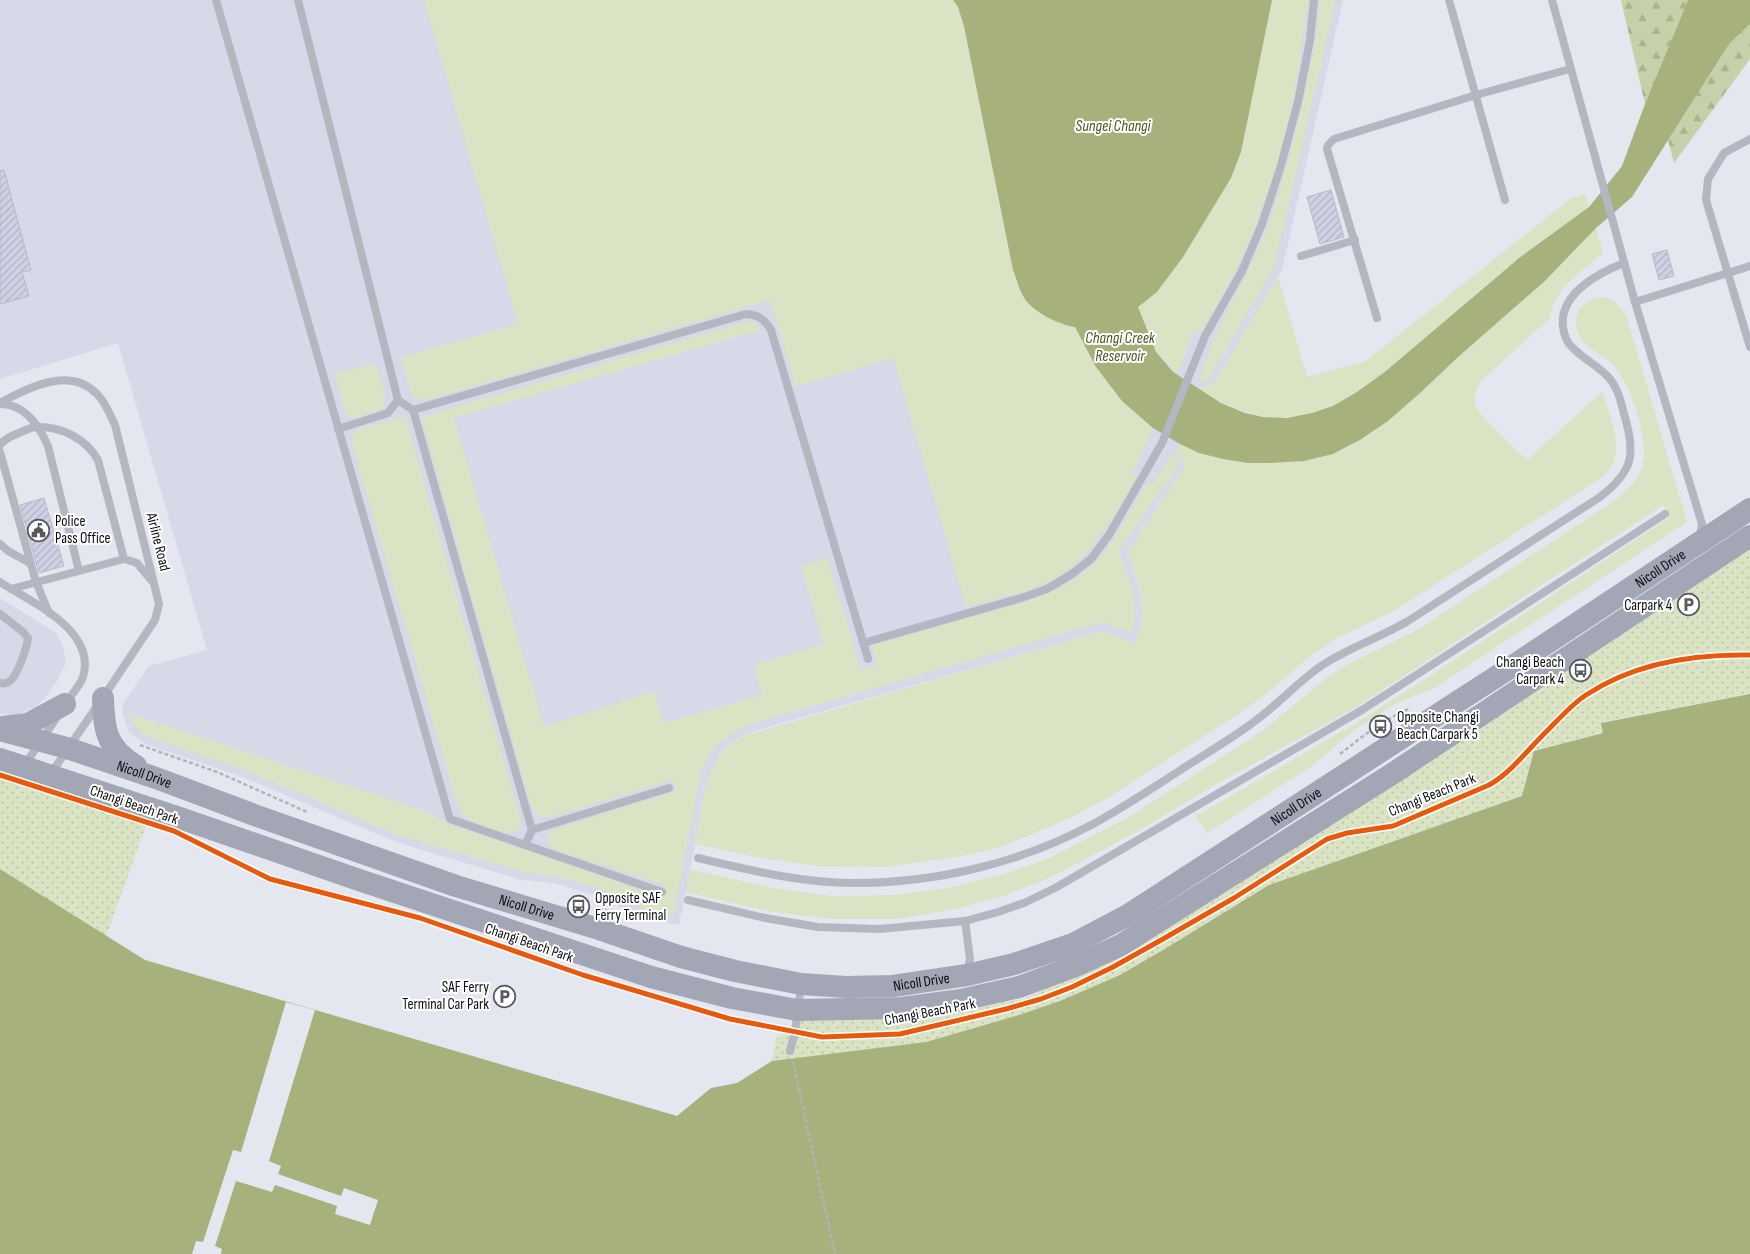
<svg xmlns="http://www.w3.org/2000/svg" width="1750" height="1254" viewBox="0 0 1750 1254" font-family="'Sofia Sans Condensed',sans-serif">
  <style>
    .built { fill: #d5d9e8 }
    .grass { fill: #dae3c4 }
    .forest { fill: url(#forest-firs) }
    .park { fill: url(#park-dots) }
    .water { fill: #a6b17c }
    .pier { fill: #e4e7ef }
    .building { fill: url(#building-hatch); stroke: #b9bac0 }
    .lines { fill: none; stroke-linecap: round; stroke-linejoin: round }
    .path { stroke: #b2b3bc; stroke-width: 2.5; stroke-dasharray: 4 2.5; stroke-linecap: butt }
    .service { stroke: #b4b6c1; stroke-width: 8 }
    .primary { stroke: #a3a6b4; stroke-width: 22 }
    .cycleway-casing { stroke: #fff; stroke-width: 8 }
    .cycleway { stroke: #e8590c; stroke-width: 5 }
    .labels { text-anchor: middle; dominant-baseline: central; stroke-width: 4; stroke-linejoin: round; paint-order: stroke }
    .poi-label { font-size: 15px; fill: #0b0c10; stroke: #fff; text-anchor: start }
    .street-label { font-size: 15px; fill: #0b0c10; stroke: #fff }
    .water-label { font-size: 16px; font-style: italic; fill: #4c551b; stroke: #fff }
  </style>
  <defs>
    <pattern id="forest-firs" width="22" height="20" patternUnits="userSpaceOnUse" patternTransform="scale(1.25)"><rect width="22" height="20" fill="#c7d1a9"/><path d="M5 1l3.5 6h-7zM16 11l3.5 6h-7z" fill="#aab290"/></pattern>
    <pattern id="park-dots" width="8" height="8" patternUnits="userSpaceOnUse" patternTransform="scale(1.25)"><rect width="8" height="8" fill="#dae3c4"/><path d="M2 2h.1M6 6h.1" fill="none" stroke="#bac2a7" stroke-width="1.8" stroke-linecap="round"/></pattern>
    <pattern id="building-hatch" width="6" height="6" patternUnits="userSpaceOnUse" patternTransform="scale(1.25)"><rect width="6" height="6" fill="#ced2e4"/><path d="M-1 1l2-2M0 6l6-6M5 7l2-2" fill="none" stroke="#b0b3c3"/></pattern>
  </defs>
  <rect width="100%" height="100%" fill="#e4e7ef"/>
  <!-- built -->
  <g class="built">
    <path d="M0,0H1343L1282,270L1215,382L1201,388L1177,451L1185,467L1128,552L1143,605V617L1135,644L1103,631L761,729L743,736L731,743L719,756L707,786L679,925L648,919L594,895L554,883L522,880L396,842L245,778L143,743L129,732L122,712L123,704L149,666L207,650L118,343L0,379Z"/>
    <path d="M0,598L56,633L63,646L66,663L57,680L44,699L35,707L16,715L0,714Z"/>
  </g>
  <!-- grass -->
  <g class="grass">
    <path d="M424,0H953L958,7L964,26L1013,270L1025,300L1064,325L1075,327L1096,367L1122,401L1153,428L1132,475L1137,478C1111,519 1086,570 1037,587C1014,595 989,600 966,607L893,358L796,387L770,300L424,401L411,394L401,357L518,324Z"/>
    <path d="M1272,0H1309L1293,102L1277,165L1256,225L1235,272L1202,332L1194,329L1178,375L1156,352L1138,307L1157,292Z"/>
    <path d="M1320,0H1336L1274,268L1206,383L1200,380L1213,339L1246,275L1268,227L1289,159L1306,88L1316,38Z"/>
    <path d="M1585,194L1589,207C1566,224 1542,240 1519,258C1480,289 1444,322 1406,354C1384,372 1360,395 1333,407C1319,412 1303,416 1288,417C1256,421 1227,406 1200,390L1201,388L1215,381L1278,276L1307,377L1366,361L1570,199Z"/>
    <path d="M1596,228L1603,253C1580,273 1555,286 1550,318L1481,381C1477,388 1473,396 1475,404C1479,417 1516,449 1527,460L1602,392C1609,416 1625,446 1610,469C1607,473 1602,477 1598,480L1397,609L1334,640L1310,656L1269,692L1246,709L1111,796L1074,816L1028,836L994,849L957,857L884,867L817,866L760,858L695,844C703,802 703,759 743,736L1103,631L1135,644C1149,606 1139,589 1128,552L1184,467L1177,451L1180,444C1226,466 1283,469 1332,454C1352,448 1371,434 1387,421C1414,402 1435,376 1460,355C1488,331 1516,307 1543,283C1562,266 1579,246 1596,228Z"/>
    <path d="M1602,297C1615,299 1621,306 1627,318L1687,522L1434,688L1395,704L1356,729L1309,768L1207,833L1196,816L1353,725L1427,678L1670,517L1663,505L1358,706L1222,781L1134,833L1054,876L1006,895L960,908L898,919H831L767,911L685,892L690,869L772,888L832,896L896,895L954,887L1004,874L1050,858L1132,815L1261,732L1324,680L1346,665L1416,631L1617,499C1626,491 1636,482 1641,470C1651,445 1632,387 1615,367C1606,356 1590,351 1582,340C1568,321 1579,299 1602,297Z"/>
    <path d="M749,321L754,322L761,330L454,418L544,727L654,691L664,723L762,695L754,665L824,644L801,566L828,558L860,669L877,665L872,645C905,636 938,627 971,617C1014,605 1063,596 1095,562C1117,539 1131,509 1147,482L1153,484L1173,451L1179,465L1119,551C1128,579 1141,603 1132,633L1103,622L761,721C731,731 713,742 701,772L673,916L651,912L597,888L554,876L523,872L397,835L247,771L145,736C136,729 133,723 129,713L425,811L449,824L663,897L665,885L555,850L550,847C547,839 547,834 555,829L676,791L672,780L547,818H541L532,809L421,417Z"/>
    <path d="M376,363L386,399L383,409L355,418C349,417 347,414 344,409L335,374Z"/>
    <path d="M405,417L521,820C521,829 515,833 506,833C487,827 466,824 457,804L351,441L356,431L361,428Z"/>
  </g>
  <!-- forest -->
  <g class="forest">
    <path d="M1621,0H1688L1645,104Z"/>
    <path d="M1750,24V59L1674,163L1668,140L1729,44Z"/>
  </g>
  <!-- park -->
  <g class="park">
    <path d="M1750,543V694L1602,722L1604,732L1534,751L1522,796L1269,885L1168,947L1120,975L1060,1001L1019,1015L926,1042L772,1061L776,1039L807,1014L922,1012L1025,999L1112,953Z"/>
    <path d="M0,773L147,823L106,937L0,869Z"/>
  </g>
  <!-- water -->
  <g class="water">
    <path d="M953,0H1272L1241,152L1231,178L1183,257L1157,292L1138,307L1156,352L1173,372L1221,403L1245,413L1263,417L1287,418L1312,413L1333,406L1357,392L1386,371L1519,258L1589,207L1622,166L1645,104L1688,0H1750V24L1729,44L1632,197L1596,228L1545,281L1458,357L1419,394L1388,421L1360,440L1333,454L1304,461L1272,463H1248L1223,459L1199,453L1180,444L1153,428L1122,401L1096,367L1075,327C1060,325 1033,312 1025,299C1019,291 1017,279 1013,270L964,26L958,7Z"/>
    <path d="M1750,694V1254H0V869L145,960L677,1116L711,1088L737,1083L772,1061L926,1042L1019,1015L1060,1001L1120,975L1168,947L1269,885L1522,796L1534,751L1603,733L1601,723Z"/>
  </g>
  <!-- pier -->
  <path class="pier" d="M286,1002L315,1010L269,1161L281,1166L278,1174L341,1196L344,1188L378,1200L370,1225L335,1214L337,1206L275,1185L272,1192L236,1181L215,1246L222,1249L221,1254H192L196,1241L203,1242L233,1150L241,1152Z"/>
  <!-- building -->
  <g class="building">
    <path d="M4,170L31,270L22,272L29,296L0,304V171Z"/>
    <path d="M1331,190L1344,237L1320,244L1307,197Z"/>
    <path d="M1667,250L1674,276L1659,280L1652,254Z"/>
    <path d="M44,498L64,566L39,573L20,505Z"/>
  </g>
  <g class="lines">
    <!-- path -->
    <g class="path">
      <path d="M140,745L217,772L307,812"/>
      <path d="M1340,754C1363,736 1384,719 1411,708"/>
      <path d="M599,908L620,915"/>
      <path d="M793,1062L835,1254"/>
    </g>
    <!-- service -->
    <g class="service">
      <path d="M216,0L450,819L662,892"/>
      <path d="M298,0L398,400"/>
      <path d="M1449,0L1505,200"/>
      <path d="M1552,0L1635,302L1702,524L1700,536"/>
      <path d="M1750,139L1724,153L1708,179L1706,200L1750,347"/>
      <path d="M1301,256L1355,240"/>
      <path d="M1635,302L1750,266"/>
      <path d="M1377,318L1327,149L1328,145L1334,139L1476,95L1570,69"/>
      <path d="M0,403C29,387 70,366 97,394C106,403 110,415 115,425L159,604L155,620L104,696"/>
      <path d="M0,404C24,404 39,425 48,446L79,571"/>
      <path d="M338,429L388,413L398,400L413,410"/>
      <path d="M0,445C5,438 12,436 19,433C25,430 32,427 38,427C63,427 86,439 98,460L124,559"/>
      <path d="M0,452L36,582L49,613"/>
      <path d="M0,544L8,551L30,563"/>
      <path d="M0,582C31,602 97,630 83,677C80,686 71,695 66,703"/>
      <path d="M11,589L124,559L137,563L151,580"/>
      <path d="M0,614L23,632L28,638C27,648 18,673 11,680C8,683 4,684 0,683"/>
      <path d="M863,643L1021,598L1047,589L1072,574L1091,559L1109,535L1162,443L1205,336L1242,271L1262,224L1280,169L1298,102L1310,40L1314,0"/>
      <path d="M24,766L57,717"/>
      <path d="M52,772L97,706"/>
      <path d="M532,830L669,788"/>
      <path d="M525,845L532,830L413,410L746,314C759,315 764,319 771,330L868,659"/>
      <path d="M698,858C749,870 801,883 853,883C937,883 1021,863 1095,823C1124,807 1151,789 1179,771C1203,755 1228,741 1251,724C1277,706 1298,681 1324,664C1351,647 1381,637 1408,621L1600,497C1634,471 1636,453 1624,414C1621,402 1618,389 1610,379C1599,366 1583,359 1572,347C1566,342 1564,334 1563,327C1559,294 1598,273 1624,263"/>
      <path d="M688,900L765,918L818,927L879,929L965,921L998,912L1024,903L1055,888L1362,710L1665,514"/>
      <path d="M965,921L970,959L967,973"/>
      <path d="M790,1051L795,1032L801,986"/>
    </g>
    <!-- primary -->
    <g class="primary">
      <path d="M103,698C104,730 106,748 136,766"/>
      <path d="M3,727L28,724L65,704"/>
      <path id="s1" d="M0,730L67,748L156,778L257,816L456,886L599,929L681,957L735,971L801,984L846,987L893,986L967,975L1014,964L1073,944L1128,915L1505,671L1750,509"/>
      <path d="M0,759L177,817L359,880L651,977L732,998L797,1010L902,1008L961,1000L1019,987L1078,965L1121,945L1392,774L1750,536"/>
    </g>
    <defs>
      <path id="cycleway" d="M0,775L174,831L270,879L420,918L583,975L730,1019L822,1037L900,1034L1006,1009L1041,999L1072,987L1113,967L1163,939L1234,898L1327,839L1347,833L1393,826L1489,785C1512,772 1528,749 1547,731C1559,719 1572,704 1586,695C1634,663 1694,654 1750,655"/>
    </defs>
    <!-- cycleway casing -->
    <use href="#cycleway" class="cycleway-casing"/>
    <!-- cycleway -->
    <use href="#cycleway" class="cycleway"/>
  </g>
  <!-- icons -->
  <defs>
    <symbol id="civic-ring" viewBox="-11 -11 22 22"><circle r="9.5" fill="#fff" stroke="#57595e" stroke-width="1.5"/><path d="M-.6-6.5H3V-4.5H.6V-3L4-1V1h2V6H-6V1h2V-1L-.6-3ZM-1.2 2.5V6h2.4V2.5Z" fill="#57595e"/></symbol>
    <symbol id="parking-ring" viewBox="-11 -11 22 22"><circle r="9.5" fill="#fff" stroke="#57595e" stroke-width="1.5"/><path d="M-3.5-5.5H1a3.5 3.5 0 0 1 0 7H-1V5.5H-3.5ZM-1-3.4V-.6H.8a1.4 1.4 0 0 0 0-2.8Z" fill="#57595e"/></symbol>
    <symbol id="bus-ring" viewBox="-11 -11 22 22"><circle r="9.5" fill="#fff" stroke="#57595e" stroke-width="1.5"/><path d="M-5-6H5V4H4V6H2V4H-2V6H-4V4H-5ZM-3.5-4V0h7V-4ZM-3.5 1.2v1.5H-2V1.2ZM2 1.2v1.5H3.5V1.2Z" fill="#57595e"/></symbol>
  </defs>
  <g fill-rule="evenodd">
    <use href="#civic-ring" x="26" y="518" width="25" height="25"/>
    <use href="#parking-ring" x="1676" y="592" width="25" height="25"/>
    <use href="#bus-ring" x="1568" y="658" width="25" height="25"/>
    <use href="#bus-ring" x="1368" y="714" width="25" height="25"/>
    <use href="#bus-ring" x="566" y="894" width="25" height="25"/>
    <use href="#parking-ring" x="492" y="984" width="25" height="25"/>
  </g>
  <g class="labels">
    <!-- poi labels -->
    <g class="poi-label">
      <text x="55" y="521">Police<tspan x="55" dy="17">Pass Office</tspan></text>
      <text x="1672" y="605" text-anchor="end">Carpark 4</text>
      <text x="1564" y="662" text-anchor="end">Changi Beach<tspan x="1564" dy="17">Carpark 4</tspan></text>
      <text x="1397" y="717">Opposite Changi<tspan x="1397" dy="17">Beach Carpark 5</tspan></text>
      <text x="595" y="898">Opposite SAF<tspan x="595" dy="17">Ferry Terminal</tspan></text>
      <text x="489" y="987" text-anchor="end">SAF Ferry<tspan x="489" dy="17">Terminal Car Park</tspan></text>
    </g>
    <!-- street labels -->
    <g class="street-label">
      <text transform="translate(158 542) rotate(76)">Airline Road</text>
      <text stroke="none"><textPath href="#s1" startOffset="1816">Nicoll Drive</textPath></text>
      <text stroke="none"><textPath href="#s1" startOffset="151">Nicoll Drive</textPath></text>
      <text transform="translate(1432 795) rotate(-22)">Changi Beach Park</text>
      <text transform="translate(134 805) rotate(19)">Changi Beach Park</text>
      <text stroke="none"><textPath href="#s1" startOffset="1381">Nicoll Drive</textPath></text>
      <text stroke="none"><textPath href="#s1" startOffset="556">Nicoll Drive</textPath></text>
      <text transform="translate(529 943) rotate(19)">Changi Beach Park</text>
      <text stroke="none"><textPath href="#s1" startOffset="962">Nicoll Drive</textPath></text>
      <text transform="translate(930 1012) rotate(-11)">Changi Beach Park</text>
    </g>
    <!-- water labels -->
    <g class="water-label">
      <text x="1113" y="126">Sungei Changi</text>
      <text x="1120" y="338">Changi Creek<tspan x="1120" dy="18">Reservoir</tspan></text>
    </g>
  </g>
</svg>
